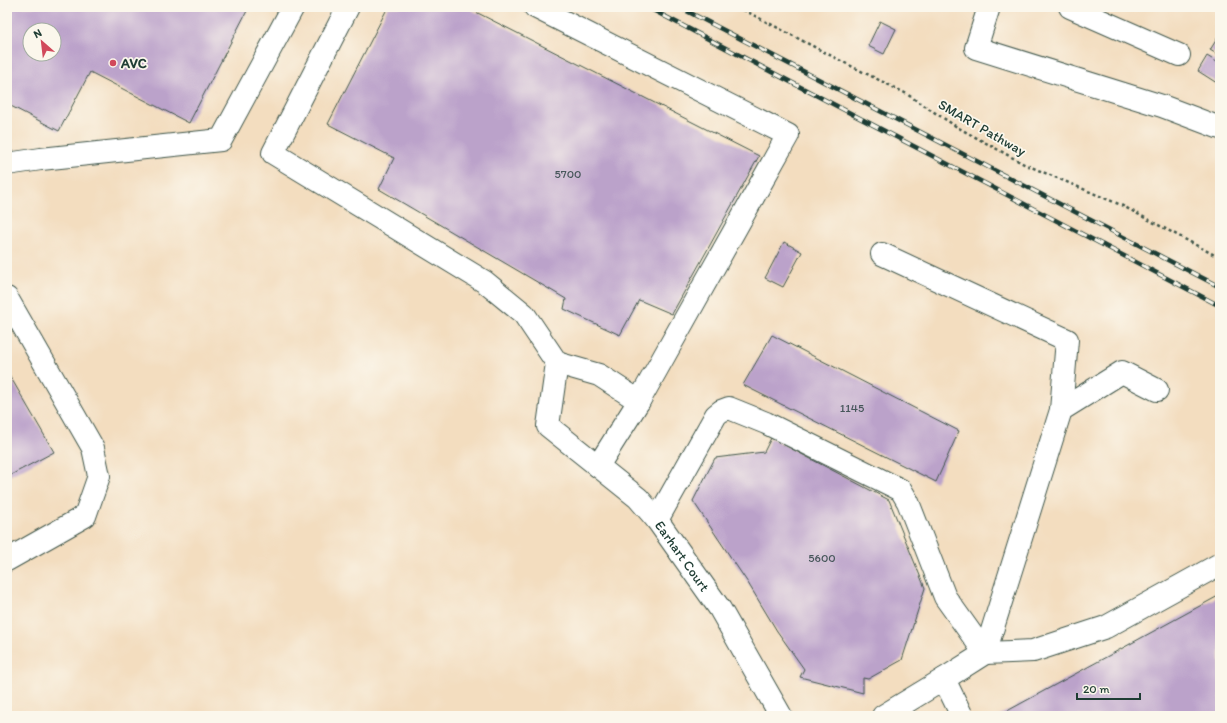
<svg xmlns="http://www.w3.org/2000/svg" width="1227" height="723" viewBox="0 0 1227 723" font-family="Itim,sans-serif">
  <style>
    .building { fill: #bba2ca; fill-rule: evenodd }
    .lines { fill: none; stroke-linecap: round; stroke-linejoin: round }
    .minor-casing { stroke: #3f5549; stroke-width: 24 }
    .path { stroke: #3f5549; stroke-width: 2.5; stroke-dasharray: 3 3; stroke-linecap: butt }
    .minor { stroke: #fff; stroke-width: 22 }
    .rail-casing { stroke: #1f3d34; stroke-width: 4.5 }
    .rail { stroke: #fbf7ec; stroke-width: 3; stroke-dasharray: 9; stroke-linecap: butt }
    .poi-dot { fill: #d1495b; stroke: #fbf7ec; stroke-width: 1.5 }
    .labels { text-anchor: middle; dominant-baseline: central; stroke-width: 3.5; stroke-linejoin: round; paint-order: stroke }
    .number-label { font-size: 12px; fill: #46565a }
    .poi-label { font-size: 14px; font-weight: bold; fill: #1f3d34; stroke: #fbf7ec; text-anchor: start }
    .street-label { font-size: 14px; fill: #1f3d34; stroke: #fbf7ec }
  </style>
  <rect width="100%" height="100%" fill="#fbf7ec"/>
  <filter id="ink" filterUnits="userSpaceOnUse"><feTurbulence type="fractalNoise" baseFrequency=".025" numOctaves="2"/><feDisplacementMap in="SourceGraphic" scale="8" xChannelSelector="R" yChannelSelector="G"/><feConvolveMatrix kernelMatrix="1 2 1 2 8 2 1 2 1" color-interpolation-filters="sRGB"/></filter>
  <filter id="wash" filterUnits="userSpaceOnUse"><feTurbulence type="fractalNoise" baseFrequency=".012" numOctaves="4" result="noise"/><feDisplacementMap in="SourceGraphic" scale="16" xChannelSelector="R" yChannelSelector="G"/><feGaussianBlur stdDeviation="0.9" result="paint"/><feColorMatrix in="noise" values="0 0 0 0 0 0 0 0 0 0 0 0 0 0 0 0 0 1.4 0 .05"/><feComposite in="paint" operator="in"/></filter>
  <g filter="url(#wash)">
    <rect width="100%" height="100%" fill="#f3ddbf"/>
    <g id="blocks">
      <!-- building -->
      <g class="building">
        <path d="M7,7H249L189,123L90,72L59,131L7,104ZM30,30H54V54H30Z"/>
        <path d="M388,7H466L759,156L672,314L639,300L620,335L564,309L566,299L379,189L394,158L328,124Z"/>
        <path d="M880,21L896,29L884,54L868,46Z"/>
        <path d="M1220,34V56L1210,50Z"/>
        <path d="M1207,56L1220,64V85L1198,71Z"/>
        <path d="M784,242L802,252L783,287L765,278Z"/>
        <path d="M772,335L959,431L936,482L743,385Z"/>
        <path d="M7,371L54,452L7,477Z"/>
        <path d="M771,438L889,500L925,588L902,660L868,679L863,678V693L800,677L804,669L777,631L748,583L693,501L715,458L764,452Z"/>
        <path d="M1220,595V716H998Z"/>
      </g>
    </g>
  </g>
  <g filter="url(#ink)">
    <use href="#blocks" fill-opacity="0" stroke="#3f5549" stroke-width="1"/>
    <g class="lines">
      <defs>
        <g id="minor">
          <path d="M348,7L273,153L485,282L524,314L557,363L599,375L639,401L788,135L535,7"/>
          <path d="M989,7L976,48L1162,106L1220,128"/>
          <path d="M1070,7L1179,55"/>
          <path d="M7,164L41,159L221,140L293,7"/>
          <path d="M882,254L1067,340L1061,410"/>
          <path d="M7,298L93,448L99,476L85,516L7,560"/>
          <path id="s1" d="M557,363L548,426L638,498L657,520L720,609L781,716"/>
          <path d="M598,466L639,401"/>
          <path d="M657,520L716,415L721,411L729,408L766,423L901,490L908,502L945,597L985,653"/>
          <path d="M985,653L1061,410L1122,372L1157,390"/>
          <path d="M985,653L1033,651L1106,627L1220,564"/>
          <path d="M944,679L962,716"/>
          <path d="M883,716L944,679L985,653"/>
        </g>
      </defs>
      <!-- minor casing -->
      <use href="#minor" class="minor-casing"/>
      <!-- path -->
      <path class="path" d="M738,7L845,63L905,93L957,127L1024,164L1121,205L1220,258"/>
      <!-- minor -->
      <use href="#minor" class="minor"/>
      <defs>
        <g id="rail">
          <path d="M647,7L1220,306"/>
          <path d="M679,7L1220,287"/>
        </g>
      </defs>
      <!-- rail casing -->
      <use href="#rail" class="rail-casing"/>
      <!-- rail -->
      <use href="#rail" class="rail"/>
    </g>
  </g>
  <!-- markers -->
  <circle class="poi-dot" cx="113" cy="63" r="4"/>
  <g class="labels">
    <!-- number labels -->
    <g class="number-label">
      <text x="568" y="174">5700</text>
      <text x="852" y="408">1145</text>
      <text x="822" y="558">5600</text>
    </g>
    <!-- poi labels -->
    <g class="poi-label">
      <text x="121" y="63">AVC</text>
    </g>
    <!-- street labels -->
    <g class="street-label">
      <text transform="translate(982 128) rotate(30)">SMART Pathway</text>
      <text stroke="none"><textPath href="#s1" startOffset="252">Earhart Court</textPath></text>
    </g>
  </g>
  <!-- margin -->
  <rect width="1227" height="723" fill="none" stroke="#fbf7ec" stroke-width="24"/>
  <!-- north arrow -->
  <g transform="translate(42 42) rotate(332)"><circle r="19" fill="#fbf7ec" stroke="#a3ada2"/>
  <path d="M0-3L7 15L0 10L-7 15Z" fill="#d1495b"/>
  <text y="-6" font-size="11" font-weight="bold" text-anchor="middle" fill="#1f3d34">N</text>
  </g>
  <!-- scale -->
  <path d="M1077 693v6h63v-6" fill="none" stroke="#1f3d34" stroke-width="2"/>
  <text x="1083" y="693" font-size="12" fill="#1f3d34" stroke="#fbf7ec" stroke-width="3" paint-order="stroke">20 m</text>
</svg>
